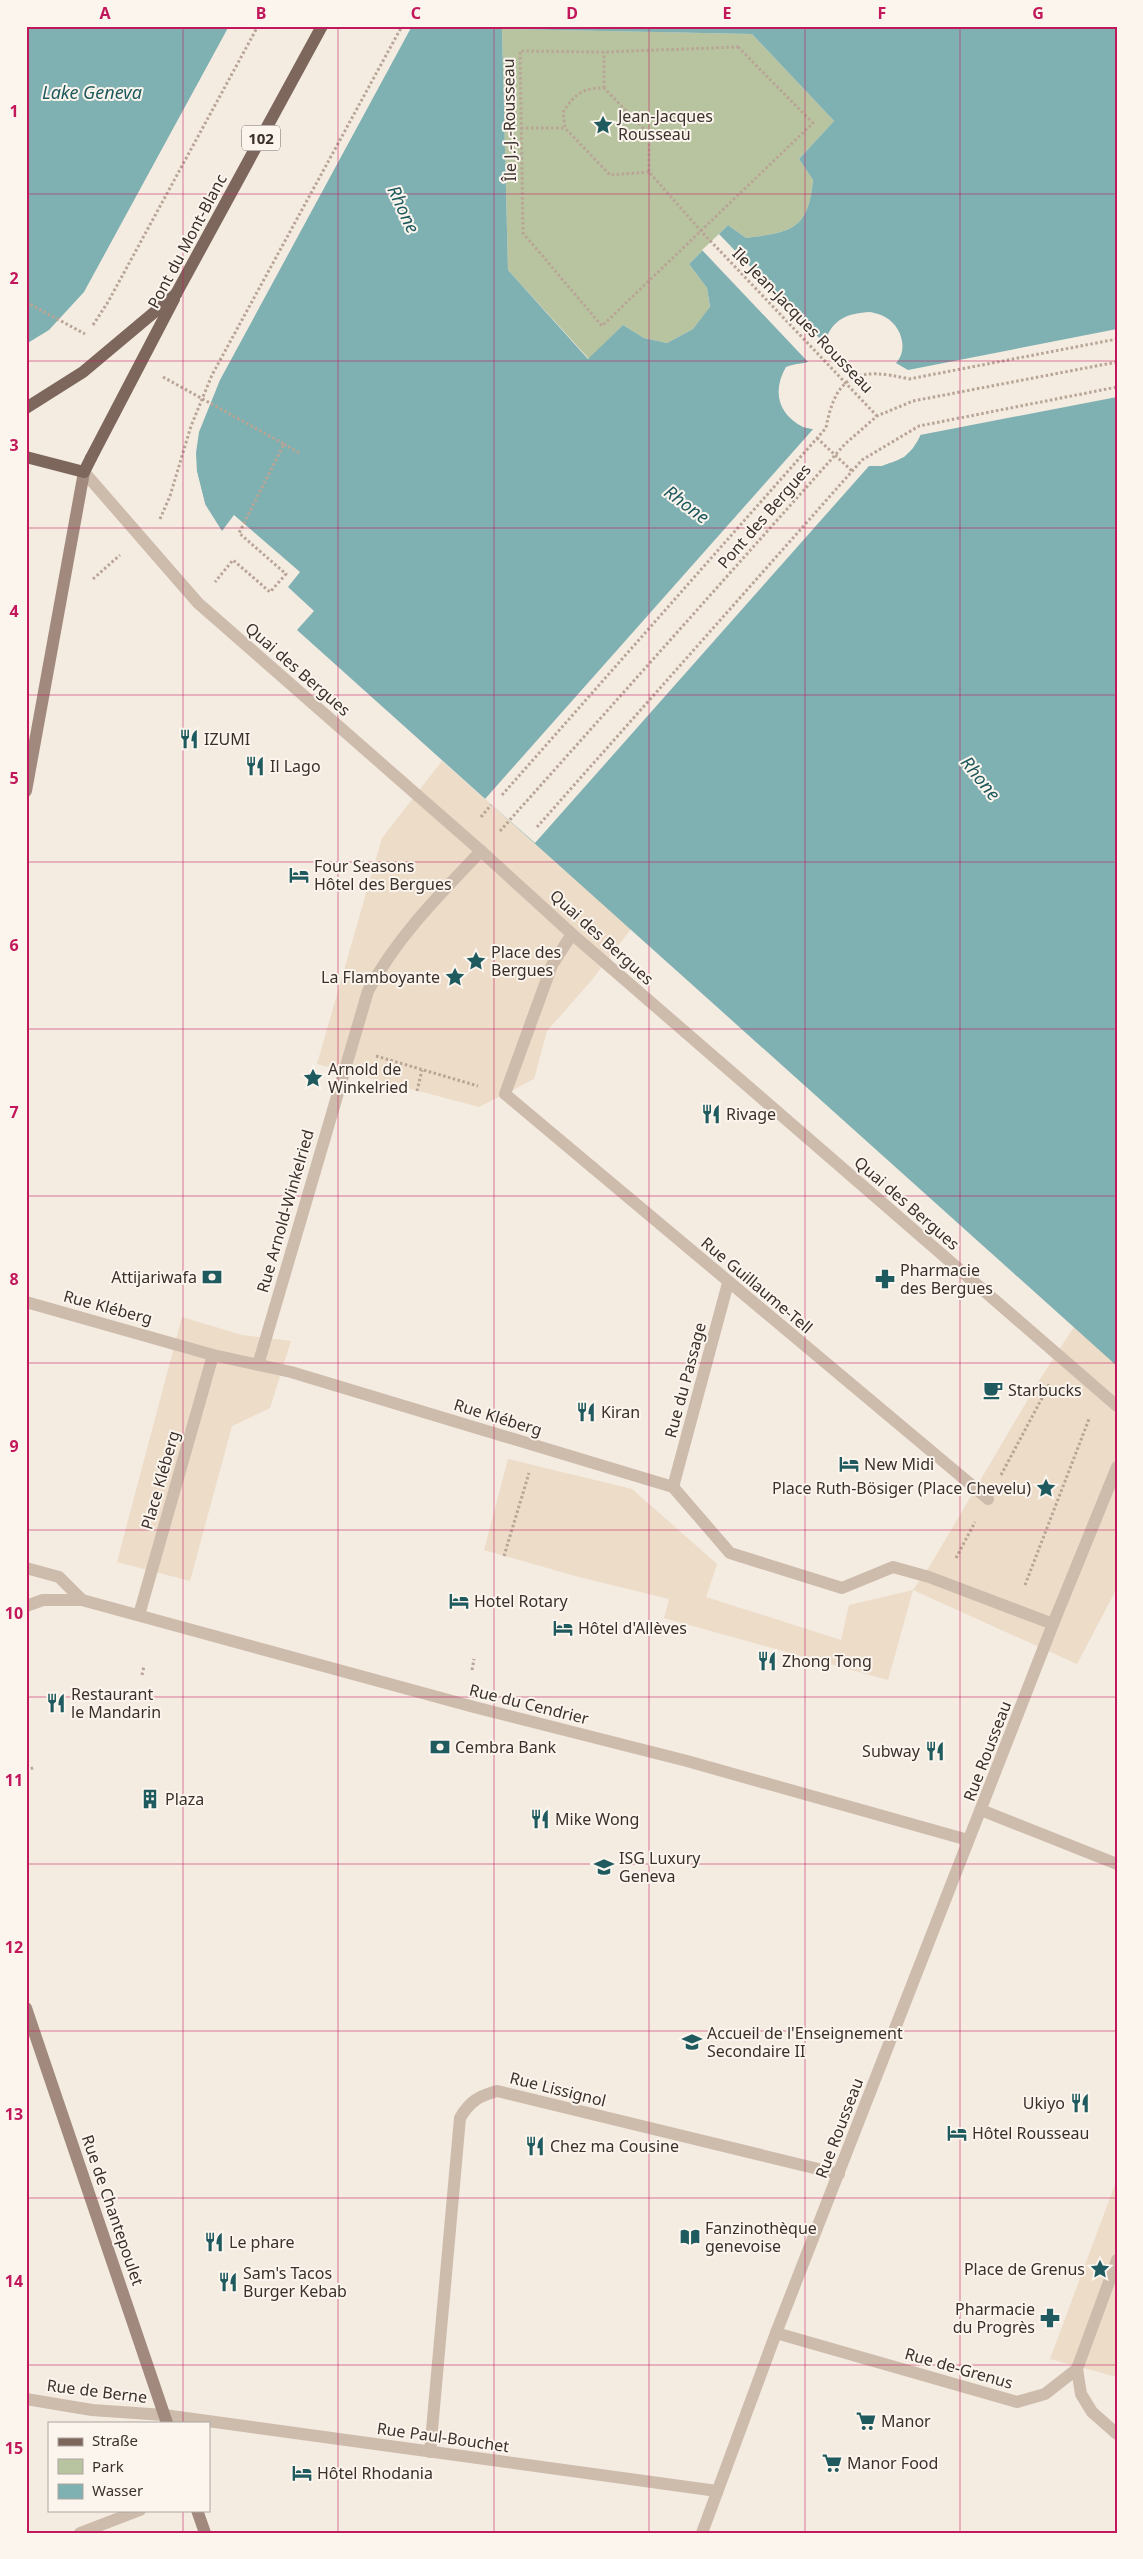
<svg xmlns="http://www.w3.org/2000/svg" width="1143" height="2559" viewBox="0 0 1143 2559" font-family="'Noto Sans',sans-serif">
  <style>
    .green { fill: #b8c4a0 }
    .plaza { fill: #ecdcc8 }
    .water { fill: #7fb0b2; fill-rule: evenodd }
    .pier { fill: #f4ebe1 }
    .lines { fill: none; stroke-linecap: round; stroke-linejoin: round }
    .path { stroke: #b9a596; stroke-width: 3; stroke-dasharray: 2.5 2.5; stroke-linecap: butt }
    .service { stroke: #cdbbac; stroke-width: 12 }
    .pedestrian { stroke: #cdbbac; stroke-width: 12 }
    .minor { stroke: #cdbbac; stroke-width: 12 }
    .secondary { stroke: #a18a7d; stroke-width: 12 }
    .primary { stroke: #7d675c; stroke-width: 12 }
    .path-bridge { stroke: #b9a596; stroke-width: 3; stroke-dasharray: 2.5 2.5; stroke-linecap: butt }
    .primary-bridge { stroke: #7d675c; stroke-width: 12 }
    .grid { fill: none; stroke: #c2185b; stroke-width: 1; stroke-opacity: 0.55 }
    .labels { text-anchor: middle; dominant-baseline: central; stroke-width: 4; stroke-linejoin: round; paint-order: stroke }
    .shield { fill: #fbf5ee; stroke: #756b66; stroke-width: 1 }
    .shield-label { font-size: 15px; font-weight: bold; fill: #3b302b }
    .poi-label { font-size: 16px; fill: #3b302b; stroke: #fbf5ee; text-anchor: start }
    .street-label { font-size: 16px; fill: #3b302b; stroke: #fbf5ee }
    .water-label { font-size: 18px; font-style: italic; fill: #1f5a5e; stroke: #fbf5ee }
    .neatline { fill: none; stroke: #c2185b; stroke-width: 2 }
    .grid-label { font-size: 16px; text-anchor: middle; font-weight: bold; fill: #c2185b }
  </style>
  <rect width="100%" height="100%" fill="#f4ebe1"/>
  <!-- green -->
  <path class="green" d="M502,29L752,34L834,121L799,159L813,180C808,230 792,232 746,238L728,225L689,264L707,288L710,308L693,329L667,343L644,338L623,325L589,359L508,270Z"/>
  <!-- plaza -->
  <g class="plaza">
    <path d="M442,761L631,929L591,981L547,1031L534,1079L479,1107L317,1064L382,838Z"/>
    <path d="M182,1317L242,1335L291,1341L270,1408L232,1426L190,1581L117,1562Z"/>
    <path d="M1074,1327L1117,1365V1588L1077,1664L913,1590L888,1680L664,1618L669,1599L575,1576L484,1550L508,1459L632,1489L717,1564L706,1597L841,1640L849,1605L913,1590L931,1564L1040,1379Z"/>
    <path d="M1117,2179V2377L1050,2359Z"/>
  </g>
  <!-- water -->
  <path class="water" d="M26,26H1117V1366L297,630L314,611L288,587L300,572L234,515L222,531L205,504L197,472L164,437L26,352ZM502,29L752,34L834,121L799,159L813,180C808,230 792,232 746,238L728,225L689,264L707,288L710,307L693,329L667,343L644,338L623,325L588,359L508,270ZM870,312C874,313 880,314 885,317C901,325 909,350 896,363C896,380 908,397 916,412C918,416 922,421 922,425C923,432 918,441 914,446C899,469 862,470 842,455C834,447 827,437 817,431C813,428 808,429 803,427C778,414 772,391 786,367C795,363 807,364 816,359C822,356 823,348 825,342C832,319 848,313 870,312Z"/>
  <!-- pier -->
  <g class="pier">
    <path d="M229,26H412L220,380L199,432L196,453L197,472L205,504H202L194,473L163,439L26,355V344L49,330L84,292Z"/>
    <path d="M719,234L827,346L818,361L809,363L702,250Z"/>
    <path d="M1117,329V397L920,435L913,448L904,457L882,466H869L535,843L485,799L815,427L827,434L845,453L856,460L869,463L894,459L911,447L920,425L916,413L899,391L894,374V362L908,370Z"/>
  </g>
  <g class="lines">
    <!-- path -->
    <g class="path">
      <path d="M738,47L813,123L602,326L523,233L520,51L604,52Z"/>
      <path d="M604,88V52"/>
      <path d="M521,128H565"/>
      <path d="M649,172L610,175L565,128L563,112C574,95 583,87 604,88L649,134V172L701,231L877,416"/>
      <path d="M26,302L85,334"/>
      <path d="M163,377L284,444L239,533L286,574L270,592L233,560L215,582"/>
      <path d="M817,438L852,471"/>
      <path d="M284,444L301,454"/>
      <path d="M160,519L170,496"/>
      <path d="M93,579L120,555"/>
      <path d="M502,795L826,428C836,373 859,367 909,379L1117,339"/>
      <path d="M481,817L491,805"/>
      <path d="M537,827L862,460L919,426L1117,387"/>
      <path d="M500,831L845,444L877,416L913,401L1117,362"/>
      <path d="M376,1056L478,1086"/>
      <path d="M417,1091L422,1070"/>
      <path d="M1001,1475L1050,1383"/>
      <path d="M504,1556L529,1473"/>
      <path d="M956,1558L975,1522"/>
      <path d="M1025,1585L1089,1419"/>
      <path d="M472,1670L474,1659"/>
      <path d="M142,1675L144,1666"/>
      <path d="M26,1770L33,1768"/>
    </g>
    <!-- service -->
    <path class="service" d="M80,2533L140,2510"/>
    <!-- pedestrian -->
    <g class="pedestrian">
      <path d="M481,851L572,934L1117,1406"/>
      <path d="M572,934L552,965L505,1094L592,1167"/>
      <path d="M962,1477L988,1499"/>
      <path d="M1053,1624L1117,1467"/>
      <path d="M430,2452L460,2118C470,2101 479,2096 497,2091L839,2174"/>
    </g>
    <!-- minor -->
    <g class="minor">
      <path d="M84,472L198,603L481,851C439,895 397,937 368,991L258,1365"/>
      <path d="M592,1167L962,1477"/>
      <path d="M26,1302L213,1355L291,1372L673,1487L730,1553L842,1588L893,1567L929,1577L1053,1624L776,2333L702,2533"/>
      <path d="M673,1487L728,1283"/>
      <path d="M26,1568L59,1577L82,1600L474,1707L687,1761L968,1840"/>
      <path d="M26,1606L43,1600H82"/>
      <path d="M139,1615L213,1355"/>
      <path d="M981,1810L1117,1864"/>
      <path d="M776,2333L1017,2402L1045,2394L1077,2369L1117,2260"/>
      <path d="M1077,2369L1081,2394L1092,2412L1117,2434"/>
      <path d="M26,2399L92,2410L164,2415L717,2491"/>
    </g>
    <!-- secondary -->
    <g class="secondary">
      <path d="M26,791L84,472"/>
      <path d="M26,2008L167,2423"/>
      <path d="M197,2510L205,2533"/>
    </g>
    <!-- primary -->
    <g class="primary">
      <path d="M176,294L322,26"/>
      <path d="M26,457L84,472L91,458"/>
    </g>
    <!-- path-bridge -->
    <g class="path-bridge">
      <path d="M93,325L108,302L258,26"/>
      <path d="M170,496L191,426L212,375L402,26"/>
    </g>
    <!-- primary-bridge -->
    <g class="primary-bridge">
      <path d="M26,408L83,372L176,294"/>
      <path d="M91,458L174,299"/>
    </g>
  </g>
  <!-- grid -->
  <path class="grid" d="M183,26V2423M338,26V2533M494,26V2533M649,26V2533M805,26V2533M960,26V2533M26,194H1117M26,361H1117M26,528H1117M26,695H1117M26,862H1117M26,1029H1117M26,1196H1117M26,1363H1117M26,1530H1117M26,1697H1117M26,1864H1117M26,2031H1117M26,2198H1117M26,2365H1117M183,2510V2533"/>
  <!-- icons -->
  <defs>
    <symbol id="sight-bare" viewBox="-9 -9 18 18"><path d="M0-6L1.8-2.2L6-1.7L2.9 1.2L3.7 5.4L0 3.3L-3.7 5.4L-2.9 1.2L-6-1.7L-1.8-2.2Z" fill="#1f5a5e" stroke="#fbf5ee" stroke-width="2.5" paint-order="stroke"/></symbol>
    <symbol id="restaurant-bare" viewBox="-9 -9 18 18"><path d="M-5-6h1v4h1v-4h1v4h1v-4h1v5L-1.5 .5V6h-2V.5L-5-1ZM5-6V6H3V1.5H1.5Q1.5-4 5-6Z" fill="#1f5a5e" stroke="#fbf5ee" stroke-width="2.5" paint-order="stroke"/></symbol>
    <symbol id="hotel-bare" viewBox="-9 -9 18 18"><path d="M-6-4.5h1.5V1H6V5H4.5V3h-9V5H-6ZM-4 0a1.8 1.8 0 1 1 3.6 0ZM.5 0V-2.5h3Q6-2.5 6 0Z" fill="#1f5a5e" stroke="#fbf5ee" stroke-width="2.5" paint-order="stroke"/></symbol>
    <symbol id="bank-bare" viewBox="-9 -9 18 18"><path d="M-6-4H6V4H-6ZM0-2.3a2.3 2.3 0 1 0 0 4.6a2.3 2.3 0 1 0 0-4.6Z" fill="#1f5a5e" stroke="#fbf5ee" stroke-width="2.5" paint-order="stroke"/></symbol>
    <symbol id="pharmacy-bare" viewBox="-9 -9 18 18"><path d="M-2-6h4v4h4v4h-4v4h-4v-4h-4v-4h4Z" fill="#1f5a5e" stroke="#fbf5ee" stroke-width="2.5" paint-order="stroke"/></symbol>
    <symbol id="cafe-bare" viewBox="-9 -9 18 18"><path d="M-5.5-4.5H6V0H3Q3 3.5 0 3.5H-2.5Q-5.5 3.5-5.5 0ZM3-3.2v2h1.7v-2ZM-6 4.5H4V6H-6Z" fill="#1f5a5e" stroke="#fbf5ee" stroke-width="2.5" paint-order="stroke"/></symbol>
    <symbol id="building-bare" viewBox="-9 -9 18 18"><path d="M-4-6H4V6H1V3H-1V6H-4ZM-2.5-4.3h1.7v1.8h-1.7ZM.8-4.3h1.7v1.8H.8ZM-2.5-1h1.7V.8h-1.7ZM.8-1h1.7V.8H.8Z" fill="#1f5a5e" stroke="#fbf5ee" stroke-width="2.5" paint-order="stroke"/></symbol>
    <symbol id="university-bare" viewBox="-9 -9 18 18"><path d="M0-5L7-2L0 1L-7-2ZM-4 1L0 2.5L4 1V4Q0 6-4 4Z" fill="#1f5a5e" stroke="#fbf5ee" stroke-width="2.5" paint-order="stroke"/></symbol>
    <symbol id="school-bare" viewBox="-9 -9 18 18"><path d="M0-5L7-2L0 1L-7-2ZM-4 1L0 2.5L4 1V4Q0 6-4 4Z" fill="#1f5a5e" stroke="#fbf5ee" stroke-width="2.5" paint-order="stroke"/></symbol>
    <symbol id="library-bare" viewBox="-9 -9 18 18"><path d="M-6-4Q-3-5.5-.7-3.5V5Q-3 3-6 4ZM6-4Q3-5.5 .7-3.5V5Q3 3 6 4Z" fill="#1f5a5e" stroke="#fbf5ee" stroke-width="2.5" paint-order="stroke"/></symbol>
    <symbol id="supermarket-bare" viewBox="-9 -9 18 18"><path d="M-6-5.5h2.5l.6 2H6L4.5 2H-2.5L-4.4-4H-6ZM-1.5 3.2a1.3 1.3 0 1 0 .1 0ZM3 3.2a1.3 1.3 0 1 0 .1 0Z" fill="#1f5a5e" stroke="#fbf5ee" stroke-width="2.5" paint-order="stroke"/></symbol>
  </defs>
  <g fill-rule="evenodd">
    <use href="#sight-bare" x="589" y="111" width="28" height="28"/>
    <use href="#restaurant-bare" x="175" y="725" width="28" height="28"/>
    <use href="#restaurant-bare" x="241" y="752" width="28" height="28"/>
    <use href="#hotel-bare" x="285" y="861" width="28" height="28"/>
    <use href="#sight-bare" x="462" y="947" width="28" height="28"/>
    <use href="#sight-bare" x="441" y="963" width="28" height="28"/>
    <use href="#sight-bare" x="299" y="1064" width="28" height="28"/>
    <use href="#restaurant-bare" x="697" y="1100" width="28" height="28"/>
    <use href="#bank-bare" x="198" y="1263" width="28" height="28"/>
    <use href="#pharmacy-bare" x="871" y="1265" width="28" height="28"/>
    <use href="#cafe-bare" x="979" y="1376" width="28" height="28"/>
    <use href="#restaurant-bare" x="572" y="1398" width="28" height="28"/>
    <use href="#hotel-bare" x="835" y="1450" width="28" height="28"/>
    <use href="#sight-bare" x="1032" y="1474" width="28" height="28"/>
    <use href="#hotel-bare" x="445" y="1587" width="28" height="28"/>
    <use href="#hotel-bare" x="549" y="1614" width="28" height="28"/>
    <use href="#restaurant-bare" x="753" y="1647" width="28" height="28"/>
    <use href="#restaurant-bare" x="42" y="1689" width="28" height="28"/>
    <use href="#bank-bare" x="426" y="1733" width="28" height="28"/>
    <use href="#restaurant-bare" x="921" y="1737" width="28" height="28"/>
    <use href="#building-bare" x="136" y="1785" width="28" height="28"/>
    <use href="#restaurant-bare" x="526" y="1805" width="28" height="28"/>
    <use href="#university-bare" x="590" y="1853" width="28" height="28"/>
    <use href="#school-bare" x="678" y="2028" width="28" height="28"/>
    <use href="#restaurant-bare" x="1066" y="2089" width="28" height="28"/>
    <use href="#hotel-bare" x="943" y="2119" width="28" height="28"/>
    <use href="#restaurant-bare" x="521" y="2132" width="28" height="28"/>
    <use href="#library-bare" x="676" y="2223" width="28" height="28"/>
    <use href="#restaurant-bare" x="200" y="2228" width="28" height="28"/>
    <use href="#sight-bare" x="1086" y="2255" width="28" height="28"/>
    <use href="#restaurant-bare" x="214" y="2268" width="28" height="28"/>
    <use href="#pharmacy-bare" x="1036" y="2304" width="28" height="28"/>
    <use href="#supermarket-bare" x="852" y="2407" width="28" height="28"/>
    <use href="#supermarket-bare" x="818" y="2449" width="28" height="28"/>
    <use href="#hotel-bare" x="288" y="2459" width="28" height="28"/>
  </g>
  <g class="labels">
    <!-- shield labels -->
    <rect class="shield" x="242" y="125.5" width="38" height="25" rx="4"/>
    <g class="shield-label">
      <text x="261" y="138">102</text>
    </g>
    <!-- poi labels -->
    <g class="poi-label">
      <text x="618" y="116">Jean-Jacques<tspan x="618" dy="18">Rousseau</tspan></text>
      <text x="204" y="739">IZUMI</text>
      <text x="270" y="766">Il Lago</text>
      <text x="314" y="866">Four Seasons<tspan x="314" dy="18">Hôtel des Bergues</tspan></text>
      <text x="491" y="952">Place des<tspan x="491" dy="18">Bergues</tspan></text>
      <text x="440" y="977" text-anchor="end">La Flamboyante</text>
      <text x="328" y="1069">Arnold de<tspan x="328" dy="18">Winkelried</tspan></text>
      <text x="726" y="1114">Rivage</text>
      <text x="900" y="1270">Pharmacie<tspan x="900" dy="18">des Bergues</tspan></text>
      <text x="197" y="1277" text-anchor="end">Attijariwafa</text>
      <text x="1008" y="1390">Starbucks</text>
      <text x="601" y="1412">Kiran</text>
      <text x="864" y="1464">New Midi</text>
      <text x="1031" y="1488" text-anchor="end">Place Ruth-Bösiger (Place Chevelu)</text>
      <text x="474" y="1601">Hotel Rotary</text>
      <text x="578" y="1628">Hôtel d'Allèves</text>
      <text x="782" y="1661">Zhong Tong</text>
      <text x="71" y="1694">Restaurant<tspan x="71" dy="18">le Mandarin</tspan></text>
      <text x="455" y="1747">Cembra Bank</text>
      <text x="920" y="1751" text-anchor="end">Subway</text>
      <text x="165" y="1799">Plaza</text>
      <text x="555" y="1819">Mike Wong</text>
      <text x="619" y="1858">ISG Luxury<tspan x="619" dy="18">Geneva</tspan></text>
      <text x="707" y="2033">Accueil de l'Enseignement<tspan x="707" dy="18">Secondaire II</tspan></text>
      <text x="1065" y="2103" text-anchor="end">Ukiyo</text>
      <text x="972" y="2133">Hôtel Rousseau</text>
      <text x="550" y="2146">Chez ma Cousine</text>
      <text x="705" y="2228">Fanzinothèque<tspan x="705" dy="18">genevoise</tspan></text>
      <text x="229" y="2242">Le phare</text>
      <text x="1085" y="2269" text-anchor="end">Place de Grenus</text>
      <text x="243" y="2273">Sam's Tacos<tspan x="243" dy="18">Burger Kebab</tspan></text>
      <text x="1035" y="2309" text-anchor="end">Pharmacie<tspan x="1035" dy="18">du Progrès</tspan></text>
      <text x="881" y="2421">Manor</text>
      <text x="847" y="2463">Manor Food</text>
      <text x="317" y="2473">Hôtel Rhodania</text>
    </g>
    <!-- street labels -->
    <g class="street-label">
      <text transform="translate(509 120) rotate(-91)">Île J.-J.-Rousseau</text>
      <text transform="translate(187 241) rotate(-62)">Pont du Mont-Blanc</text>
      <text transform="translate(803 320) rotate(46)">Ile Jean-Jacques Rousseau</text>
      <text transform="translate(764 516) rotate(-49)">Pont des Bergues</text>
      <text transform="translate(298 669) rotate(41)">Quai des Bergues</text>
      <text transform="translate(602 937) rotate(42)">Quai des Bergues</text>
      <text transform="translate(907 1203) rotate(41)">Quai des Bergues</text>
      <text transform="translate(285 1211) rotate(-74)">Rue Arnold-Winkelried</text>
      <text transform="translate(757 1285) rotate(40)">Rue Guillaume-Tell</text>
      <text transform="translate(108 1307) rotate(15)">Rue Kléberg</text>
      <text transform="translate(685 1380) rotate(-75)">Rue du Passage</text>
      <text transform="translate(498 1417) rotate(17)">Rue Kléberg</text>
      <text transform="translate(160 1480) rotate(-74)">Place Kléberg</text>
      <text transform="translate(529 1704) rotate(14)">Rue du Cendrier</text>
      <text transform="translate(987 1751) rotate(-69)">Rue Rousseau</text>
      <text transform="translate(558 2089) rotate(14)">Rue Lissignol</text>
      <text transform="translate(839 2128) rotate(-69)">Rue Rousseau</text>
      <text transform="translate(113 2210) rotate(71)">Rue de Chantepoulet</text>
      <text transform="translate(959 2368) rotate(16)">Rue de-Grenus</text>
      <text transform="translate(97 2391) rotate(7)">Rue de Berne</text>
      <text transform="translate(443 2437) rotate(8)">Rue Paul-Bouchet</text>
    </g>
    <!-- water labels -->
    <g class="water-label">
      <text x="92" y="92">Lake Geneva</text>
      <text transform="translate(404 209) rotate(65)">Rhone</text>
      <text transform="translate(687 504) rotate(37)">Rhone</text>
      <text transform="translate(981 778) rotate(51)">Rhone</text>
    </g>
  </g>
  <!-- border -->
  <rect width="1143" height="2559" fill="none" stroke="#fbf5ee" stroke-width="55"/>
  <!-- legend -->
  <rect x="48" y="2422" width="162" height="90" fill="#fbf5ee" stroke="#aea6a0"/>
  <rect x="58" y="2438" width="25" height="8" fill="#7d675c" stroke="#aea6a0"/>
  <text x="92" y="2446" font-size="15" fill="#3b302b">Straße</text>
  <rect x="58" y="2459" width="25" height="15" fill="#b8c4a0" stroke="#aea6a0"/>
  <text x="92" y="2472" font-size="15" fill="#3b302b">Park</text>
  <rect x="58" y="2484" width="25" height="15" fill="#7fb0b2" stroke="#aea6a0"/>
  <text x="92" y="2496" font-size="15" fill="#3b302b">Wasser</text>
  <rect x="28" y="28" width="1088" height="2504" class="neatline"/>
  <g class="grid-label">
    <text x="105" y="19">A</text>
    <text x="261" y="19">B</text>
    <text x="416" y="19">C</text>
    <text x="572" y="19">D</text>
    <text x="727" y="19">E</text>
    <text x="882" y="19">F</text>
    <text x="1038" y="19">G</text>
    <text x="14" y="117">1</text>
    <text x="14" y="284">2</text>
    <text x="14" y="451">3</text>
    <text x="14" y="617">4</text>
    <text x="14" y="784">5</text>
    <text x="14" y="951">6</text>
    <text x="14" y="1118">7</text>
    <text x="14" y="1285">8</text>
    <text x="14" y="1452">9</text>
    <text x="14" y="1619">10</text>
    <text x="14" y="1786">11</text>
    <text x="14" y="1953">12</text>
    <text x="14" y="2120">13</text>
    <text x="14" y="2287">14</text>
    <text x="14" y="2454">15</text>
  </g>
</svg>
